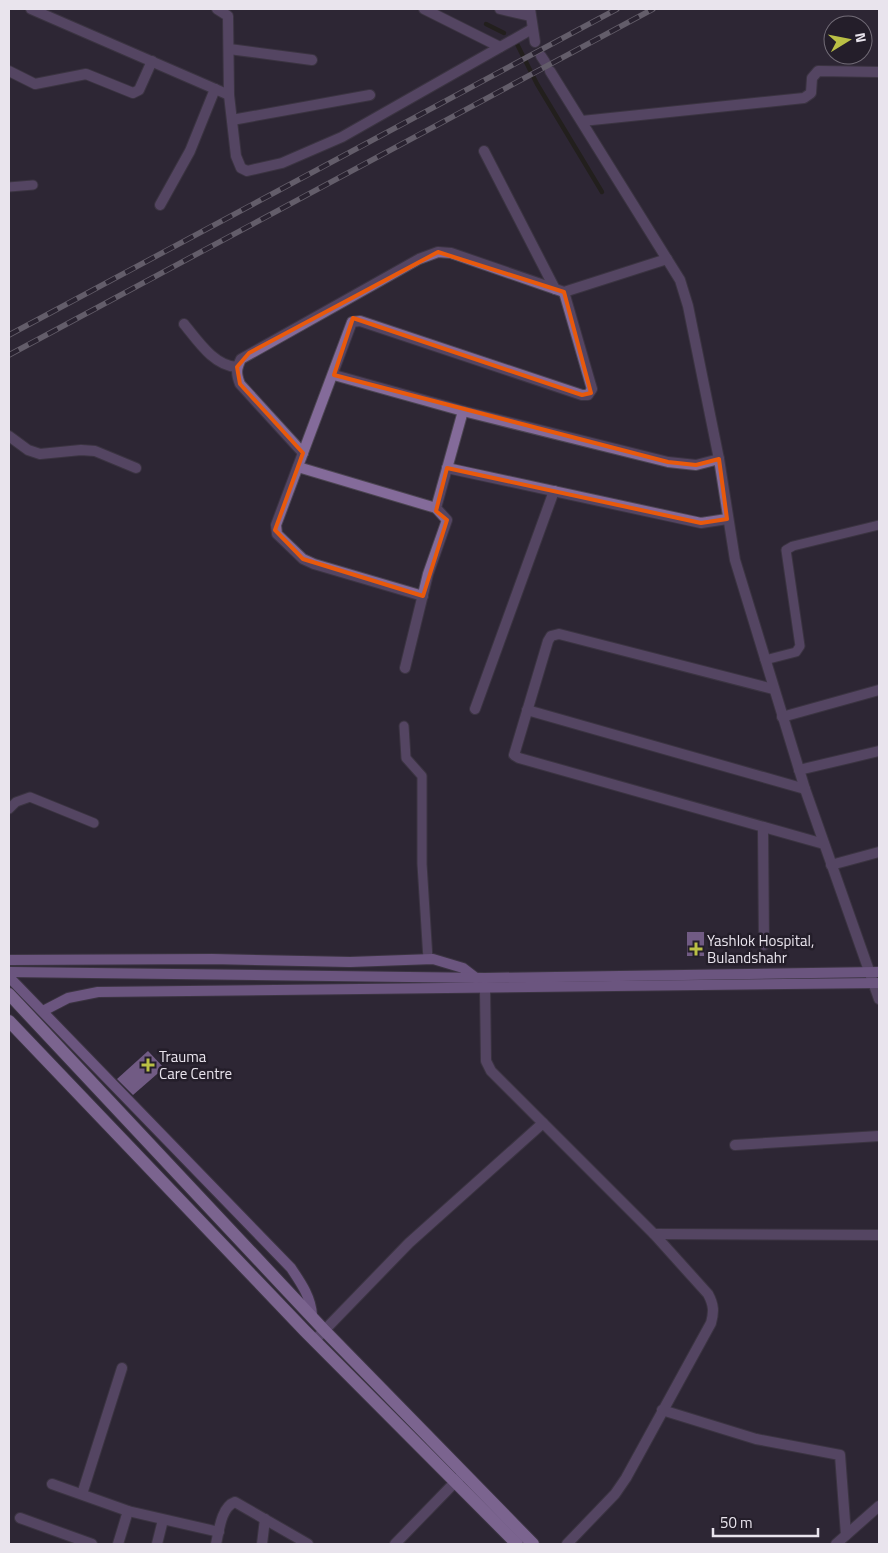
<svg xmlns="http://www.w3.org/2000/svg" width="888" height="1553" viewBox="0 0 888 1553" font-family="'Titillium Web',sans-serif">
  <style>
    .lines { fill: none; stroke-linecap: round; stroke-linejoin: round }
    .stream { stroke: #161700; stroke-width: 4.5 }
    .building { fill: #c39ce4 }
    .lane-casing { stroke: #4c4552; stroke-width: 11 }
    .street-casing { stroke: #4c4552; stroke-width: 12 }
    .secondary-casing { stroke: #4c4552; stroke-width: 12 }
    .primary-casing { stroke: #4c4552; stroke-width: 14 }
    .lane { stroke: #846b9a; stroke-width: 9 }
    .street { stroke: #846b9a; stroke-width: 10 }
    .secondary { stroke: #b78ed9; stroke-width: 10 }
    .primary { stroke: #d9b0fd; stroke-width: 12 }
    .rail-casing { stroke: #a5a0aa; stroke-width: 5.5 }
    .rail { stroke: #241e2a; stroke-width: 4; stroke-dasharray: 11; stroke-linecap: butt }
    .marked { fill: none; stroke: #e8590c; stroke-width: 4; stroke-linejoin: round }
    .poi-dot { fill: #bac045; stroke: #241e2a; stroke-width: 2 }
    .labels { text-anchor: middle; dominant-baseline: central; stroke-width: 5; stroke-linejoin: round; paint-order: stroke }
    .poi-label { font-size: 15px; fill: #e9e4ed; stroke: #241e2a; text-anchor: start }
  </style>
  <rect width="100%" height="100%" fill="#2e2734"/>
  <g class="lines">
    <!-- stream -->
    <g class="stream">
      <path d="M486,24L504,33"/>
      <path d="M516,42L537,84L602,192"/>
    </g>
  </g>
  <!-- building -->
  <g class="building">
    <rect x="687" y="932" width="17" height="24"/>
    <path d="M148,1051L164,1068L133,1095L117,1079Z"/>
  </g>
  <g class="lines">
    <defs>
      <g id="lane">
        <path d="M9,187L33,185"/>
        <path d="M765,660L796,652L800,646L786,550L793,546L879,525"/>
        <path d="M404,726L406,758L422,776V864L428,959"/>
        <path d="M9,809L16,802L30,797L94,823"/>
      </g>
      <g id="street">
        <path d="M31,9L229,95"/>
        <path d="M217,9L228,16L229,95L236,156L241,168L247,171L282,163L342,137L532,29"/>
        <path d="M424,9L500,47"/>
        <path d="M500,9L530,16"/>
        <path d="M530,9L535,42"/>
        <path d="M229,49L312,60"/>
        <path d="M541,56L545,62"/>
        <path d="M9,71L35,84L86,74L133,93L139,90L152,61"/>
        <path d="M550,71L680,280L688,306L719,459L735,560L805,789L879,999"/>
        <path d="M232,120L370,95"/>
        <path d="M582,121L804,98L811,93L812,78L818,71L879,72"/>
        <path d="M484,151L555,289"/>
        <path d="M160,205L190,151L215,89"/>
        <path d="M184,324C198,341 214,366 237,367"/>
        <path d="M334,375L463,411L668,462L696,465L719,459"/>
        <path d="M9,436L28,450L40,454L81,450L95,451L136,468"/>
        <path d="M303,453L240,384C236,374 236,369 241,359L419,259L438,252L451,253L564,292L667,259"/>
        <path d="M298,467L436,508"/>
        <path d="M447,468L701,523L727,519"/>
        <path d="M423,596L314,564L303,559L277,534L276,525L352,322L360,321L582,395H588L592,389L564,292"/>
        <path d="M405,668L428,574L447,520L436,508L463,411"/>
        <path d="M773,689L559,634L551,636L548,641L514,755L519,758L824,844"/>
        <path d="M475,709L554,491"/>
        <path d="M527,710L805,789"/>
        <path d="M782,717L879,690"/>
        <path d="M799,770L879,751"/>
        <path d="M763,827L764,945"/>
        <path d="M831,865L879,852"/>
        <path d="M543,1123L654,1234L708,1294C714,1305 714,1312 711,1323L626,1478L615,1494L567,1544"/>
        <path d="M735,1145L879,1136"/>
        <path d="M654,1234L879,1235"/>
        <path d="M315,1340L409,1243L543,1123L491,1071L486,1061L485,989"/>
        <path d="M662,1410L756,1439L840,1455L846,1535"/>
        <path d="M52,1484L128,1511L219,1532"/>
        <path d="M82,1494L122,1368"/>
        <path d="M20,1518L92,1544"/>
        <path d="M118,1544L128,1511"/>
        <path d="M157,1544L163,1520"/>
        <path d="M216,1544C219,1531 221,1507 235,1502L308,1544"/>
        <path d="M262,1544L265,1519"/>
        <path d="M395,1544L460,1477"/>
        <path d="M836,1544L879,1506"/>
      </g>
      <g id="secondary">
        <path d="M9,960L212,959L350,962L433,959L463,968L476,978"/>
        <path d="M9,972L485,978L879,972"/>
        <path d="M9,977L291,1268C301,1283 311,1297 312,1315"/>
        <path d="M43,1011L68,998L98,992L879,983"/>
      </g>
      <g id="primary">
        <path d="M9,994L324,1330L533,1544"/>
        <path d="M9,1021L305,1331L517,1544"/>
      </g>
    </defs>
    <!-- lane casing -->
    <use href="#lane" class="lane-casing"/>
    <!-- street casing -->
    <use href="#street" class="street-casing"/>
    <!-- secondary casing -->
    <use href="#secondary" class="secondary-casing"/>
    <!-- primary casing -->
    <use href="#primary" class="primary-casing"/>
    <!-- lane -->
    <use href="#lane" class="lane"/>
    <!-- street -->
    <use href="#street" class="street"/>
    <!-- secondary -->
    <use href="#secondary" class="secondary"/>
    <!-- primary -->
    <use href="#primary" class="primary"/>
    <defs>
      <g id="rail">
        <path d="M9,335L617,9"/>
        <path d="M9,355L653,9"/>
      </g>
    </defs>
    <!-- rail casing -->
    <use href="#rail" class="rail-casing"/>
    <!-- rail -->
    <use href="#rail" class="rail"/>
  </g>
  <!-- marked area -->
  <path d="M0 0H888V1553H0ZM438,252L564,292L591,393L582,395L353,318L334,375L668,462L696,465L719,459L727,519L701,523L447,468L436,511L447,520L423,596L303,559L275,530L303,453L240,384L237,367L249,353Z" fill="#2e2734" fill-opacity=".55" fill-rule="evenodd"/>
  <path class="marked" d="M438,252L564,292L591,393L582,395L353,318L334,375L668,462L696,465L719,459L727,519L701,523L447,468L436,511L447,520L423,596L303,559L275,530L303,453L240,384L237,367L249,353Z"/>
  <!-- markers -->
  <g class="poi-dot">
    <path d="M693.5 941.5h5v5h5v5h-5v5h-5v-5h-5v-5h5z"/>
    <path d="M145.5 1057.5h5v5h5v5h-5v5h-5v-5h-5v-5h5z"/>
  </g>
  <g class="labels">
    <!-- poi labels -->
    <g class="poi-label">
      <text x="707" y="940">Yashlok Hospital,<tspan x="707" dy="17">Bulandshahr</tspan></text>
      <text x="159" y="1056">Trauma<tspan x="159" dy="17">Care Centre</tspan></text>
    </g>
  </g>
  <!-- border -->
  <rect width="888" height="1553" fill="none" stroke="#e9e4ed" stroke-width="20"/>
  <!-- north arrow -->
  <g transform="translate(848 40) rotate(80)"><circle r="24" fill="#241e2a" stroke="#736d78"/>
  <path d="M0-4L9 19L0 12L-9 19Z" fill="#bac045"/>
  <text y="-8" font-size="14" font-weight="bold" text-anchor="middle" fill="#e9e4ed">N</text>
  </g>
  <!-- scale -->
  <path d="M713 1528v8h105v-8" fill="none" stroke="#e9e4ed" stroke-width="2.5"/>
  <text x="720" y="1528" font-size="15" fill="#e9e4ed" stroke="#241e2a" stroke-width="4" paint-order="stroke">50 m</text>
</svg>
